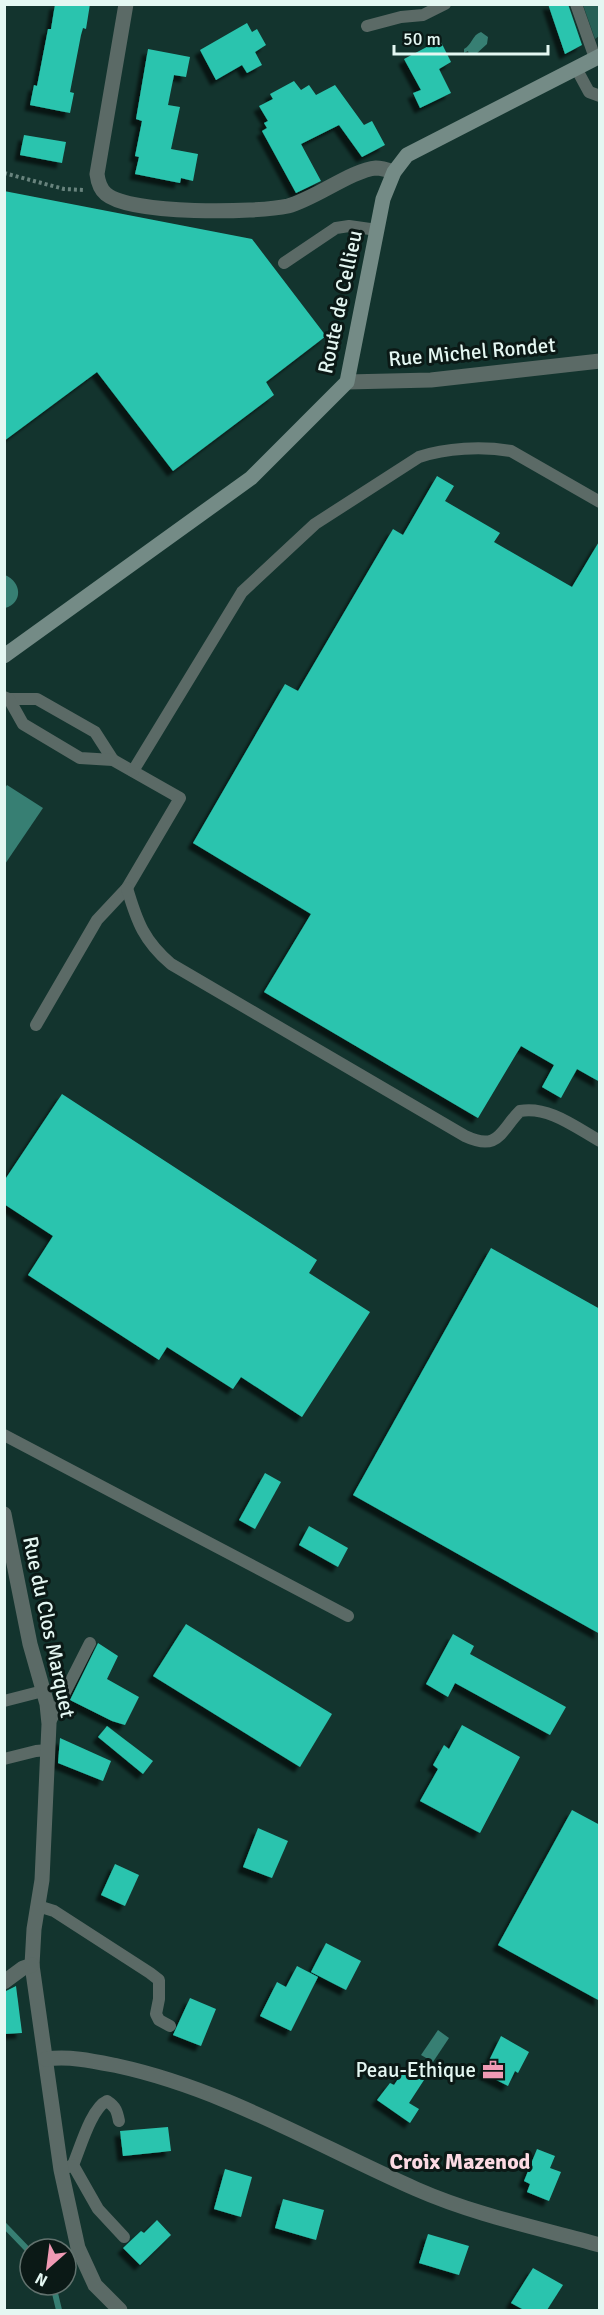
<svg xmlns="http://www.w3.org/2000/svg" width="604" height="2315" viewBox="0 0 604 2315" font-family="Signika,sans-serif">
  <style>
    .green { fill: #266056 }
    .water { fill: #377f73 }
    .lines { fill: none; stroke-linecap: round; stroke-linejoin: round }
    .stream { stroke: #377f73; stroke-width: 6 }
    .building { fill: #2cc4ae; filter: url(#shadow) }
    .path { stroke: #68837d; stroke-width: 4; stroke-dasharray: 3 3; stroke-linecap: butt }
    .lane { stroke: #5b6a66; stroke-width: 12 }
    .street { stroke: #5b6a66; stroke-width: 15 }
    .secondary { stroke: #748b86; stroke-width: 15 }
    .labels { text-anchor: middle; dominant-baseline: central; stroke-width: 6; stroke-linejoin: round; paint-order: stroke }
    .street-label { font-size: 21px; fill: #e4f7f2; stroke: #0b1916 }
    .poi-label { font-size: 21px; fill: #e4f7f2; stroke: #0b1916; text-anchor: end }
    .neighbourhood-label { font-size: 22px; font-weight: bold; fill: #fcdae3; stroke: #0b1916 }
  </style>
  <defs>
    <filter id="shadow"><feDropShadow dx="-5.5" dy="5.5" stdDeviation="1.5" flood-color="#0009"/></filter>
  </defs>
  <rect width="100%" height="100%" fill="#13342e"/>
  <!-- green -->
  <path class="green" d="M583,5H599V36L595,39Z"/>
  <!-- water -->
  <g class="water">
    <path d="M481,32L488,37L487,44L475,55L469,54L468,51L464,53V49C472,45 472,35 481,32Z"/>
    <path d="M5,575C22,582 23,603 5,608Z"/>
    <path d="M7,785L43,808L5,864L4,790Z"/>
    <path d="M438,2030L449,2038L433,2062L421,2055Z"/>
  </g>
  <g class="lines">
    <!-- stream -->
    <g class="stream">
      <path d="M4,2225L30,2252"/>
      <path d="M53,2285L59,2310"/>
    </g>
  </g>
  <!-- building -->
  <g class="building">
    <path d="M55,4H90L86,29L83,28L81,35L70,92L74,93L70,113L30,105L34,85L37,86L48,29H51Z"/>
    <path d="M548,4H568L582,45L565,54Z"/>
    <path d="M247,23L252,32L257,29L266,45L255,52L262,65L247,73L242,65L216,80L200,50Z"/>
    <path d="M440,40L451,62L439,69L451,93L420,108L413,93L421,90L404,59Z"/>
    <path d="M148,49L190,57L186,77L174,75L168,105L180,107L171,149L198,154L193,181L181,178L180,183L135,174L139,157L135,156L142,121L136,119Z"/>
    <path d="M294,81L301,90L309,85L316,95L335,85L364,125L372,121L385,145L362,157L339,125L301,144L321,181L296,193L262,131L267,128L264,123L268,121L259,106L273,99L270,94Z"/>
    <path d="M24,135L66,142L62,163L20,155Z"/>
    <path d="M4,191L252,239L326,336L266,382L274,395L173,471L97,372L4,441Z"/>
    <path d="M437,476L454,486L445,501L500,533L494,542L572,587L600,540V1082L577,1069L561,1098L542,1087L554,1065L521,1046L478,1118L264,992L311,914L193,843L285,684L298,691L393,529L403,535Z"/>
    <path d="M62,1094L317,1260L309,1273L370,1312L302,1417L241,1377L233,1389L167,1347L159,1360L28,1275L53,1236L4,1204V1181Z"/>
    <path d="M491,1248L600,1309V1634L353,1495Z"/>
    <path d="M265,1473L281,1482L255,1529L239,1520Z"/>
    <path d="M309,1526L348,1548L338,1567L299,1545Z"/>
    <path d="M186,1624L332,1714L300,1767L153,1676Z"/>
    <path d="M453,1634L474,1646L470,1654L566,1707L550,1735L455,1683L448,1697L426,1684Z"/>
    <path d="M98,1643L118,1656L107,1679L139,1697L125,1725L112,1721L70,1700Z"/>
    <path d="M462,1725L520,1757L480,1833L420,1801L438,1769L433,1765L444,1745L449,1749Z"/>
    <path d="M107,1726L153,1761L143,1774L98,1737Z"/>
    <path d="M60,1738L111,1761L103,1781L58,1763Z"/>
    <path d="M572,1810L600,1825V2001L498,1945Z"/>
    <path d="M258,1828L288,1841L272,1878L243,1867Z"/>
    <path d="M115,1864L139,1875L125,1906L101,1895Z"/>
    <path d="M326,1943L361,1961L346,1990L311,1972Z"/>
    <path d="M297,1966L318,1977L291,2031L260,2016L277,1982L286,1987Z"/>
    <path d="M16,1986L22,2033L4,2034V1992Z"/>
    <path d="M190,1998L216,2009L201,2046L173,2035Z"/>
    <path d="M501,2036L529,2052L518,2073L515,2071L508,2086L483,2073Z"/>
    <path d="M414,2062L427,2070L422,2078L424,2080L409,2103L419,2109L410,2123L377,2100L390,2083L394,2085L406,2067L409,2069Z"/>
    <path d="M168,2127L171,2151L123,2156L120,2131Z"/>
    <path d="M537,2149L555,2156L550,2168L561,2172L549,2201L527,2192L530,2184L524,2181Z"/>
    <path d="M225,2169L252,2177L241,2217L214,2209Z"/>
    <path d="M283,2199L324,2210L316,2240L275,2228Z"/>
    <path d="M157,2220L171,2235L140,2265L123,2248L141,2231L144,2233Z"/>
    <path d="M428,2234L469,2246L459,2275L419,2263Z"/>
    <path d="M533,2268L563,2285L547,2310H524L511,2303Z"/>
  </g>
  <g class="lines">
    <!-- path -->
    <path class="path" d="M4,173L64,189L84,190"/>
    <!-- lane -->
    <g class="lane">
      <path d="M576,4L595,58"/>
      <path d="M367,26L401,17L423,15L445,4"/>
      <path d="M576,68L589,92L600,96"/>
      <path d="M284,263L336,228L349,226L377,230"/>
      <path d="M4,697L9,699H37L95,732L113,760"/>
      <path d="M9,699L23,724L80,758L113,760L180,798L127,888L97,920L36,1025"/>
      <path d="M133,771L242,592L315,524L419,457C446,448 482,446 511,451L600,502"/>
      <path d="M127,888C137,922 144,941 171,964L465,1136C499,1152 500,1131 520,1111C549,1106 575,1127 600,1141"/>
      <path d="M4,1435L348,1616"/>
      <path d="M4,1701L43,1691"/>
      <path d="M49,1724L90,1643"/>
      <path d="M4,1759L36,1751L48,1750"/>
      <path d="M38,1906L54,1911L150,1973L159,1980V1999L156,2014L159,2020L170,2026"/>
      <path d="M73,2165C80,2149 91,2108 107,2101C116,2107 117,2111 119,2121"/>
      <path d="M61,2170L73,2165L98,2209L124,2237"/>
    </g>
    <!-- street -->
    <g class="street">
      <path d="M126,4L97,174C98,182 100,189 106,194C131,215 256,213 288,206C315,199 352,170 376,168C382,168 388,170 394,172"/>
      <path d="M347,382L431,380L600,361"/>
      <path d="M4,1514L30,1644L47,1704L49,1724L42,1880L34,1929L32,1965L61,2170L78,2248L95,2285L120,2310"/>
      <path d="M4,1982L23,1968L32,1965"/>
      <path d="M46,2059C71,2056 93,2061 118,2066C224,2089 318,2146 416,2189C475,2215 539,2228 600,2245"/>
    </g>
    <!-- secondary -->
    <path class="secondary" d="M4,656L251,478L347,382L383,199L394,172L407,155L600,56"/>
  </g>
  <!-- icons -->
  <defs>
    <symbol id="office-bare" viewBox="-9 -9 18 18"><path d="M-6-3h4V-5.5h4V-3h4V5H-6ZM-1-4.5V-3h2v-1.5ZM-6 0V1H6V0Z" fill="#f09ab4" stroke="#0b1916" stroke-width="2.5" paint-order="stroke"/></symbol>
  </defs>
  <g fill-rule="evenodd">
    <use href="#office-bare" x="478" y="2055" width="30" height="30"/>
  </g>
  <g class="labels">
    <!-- street labels -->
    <g class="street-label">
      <text transform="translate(340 302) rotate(-78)">Route de Cellieu</text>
      <text transform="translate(472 352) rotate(-5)">Rue Michel Rondet</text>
      <text transform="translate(49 1627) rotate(78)">Rue du Clos Marquet</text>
    </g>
    <!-- poi labels -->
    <g class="poi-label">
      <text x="476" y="2070">Peau-Ethique</text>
    </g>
    <!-- neighbourhood labels -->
    <g class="neighbourhood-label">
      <text x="460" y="2161">Croix Mazenod</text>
    </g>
  </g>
  <!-- border -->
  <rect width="604" height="2315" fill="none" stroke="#e4f7f2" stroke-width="12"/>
  <!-- north arrow -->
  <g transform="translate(48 2267) rotate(208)"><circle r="28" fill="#0b1916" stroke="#62726e" stroke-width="1.5"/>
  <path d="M0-4.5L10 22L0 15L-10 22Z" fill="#f09ab4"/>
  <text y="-9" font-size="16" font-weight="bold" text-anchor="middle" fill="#e4f7f2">N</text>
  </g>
  <!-- scale -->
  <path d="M394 45v9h154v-9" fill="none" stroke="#e4f7f2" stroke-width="3"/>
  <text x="403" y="45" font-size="18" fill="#e4f7f2" stroke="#0b1916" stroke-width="4.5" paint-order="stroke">50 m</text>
</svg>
